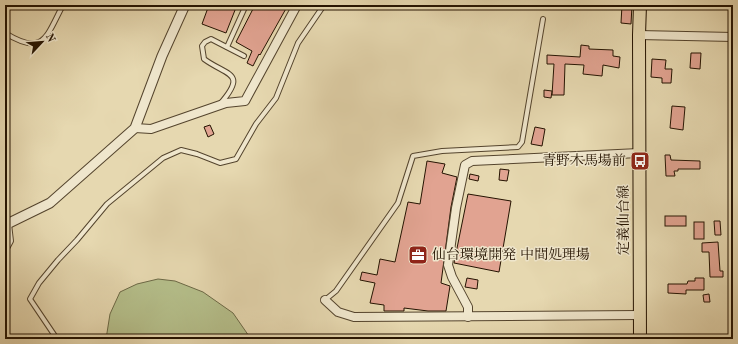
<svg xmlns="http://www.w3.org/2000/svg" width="738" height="344" viewBox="0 0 738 344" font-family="'Old Standard TT','Noto Serif JP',serif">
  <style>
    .green { fill: #b5bf8b; stroke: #6c6946 }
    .building { fill: #e1a391; stroke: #241301 }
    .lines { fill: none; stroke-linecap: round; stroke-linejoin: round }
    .service-casing { stroke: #54442d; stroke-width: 6 }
    .minor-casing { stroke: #54442d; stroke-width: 10 }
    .tertiary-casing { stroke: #54442d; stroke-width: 11 }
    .primary-casing { stroke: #241301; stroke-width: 14 }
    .service { stroke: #efe6cc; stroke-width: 4 }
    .minor { stroke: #efe6cc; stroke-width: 8 }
    .tertiary { stroke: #efe6cc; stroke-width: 9 }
    .primary { stroke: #e6d8b0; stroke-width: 12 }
    .labels { text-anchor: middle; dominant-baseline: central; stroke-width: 3; stroke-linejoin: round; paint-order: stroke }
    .poi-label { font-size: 14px; fill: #241301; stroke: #efe6cc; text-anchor: end }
    .street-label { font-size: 14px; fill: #241301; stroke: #efe6cc }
  </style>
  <rect width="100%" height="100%" fill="#e6d8b0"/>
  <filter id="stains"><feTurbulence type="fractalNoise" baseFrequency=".005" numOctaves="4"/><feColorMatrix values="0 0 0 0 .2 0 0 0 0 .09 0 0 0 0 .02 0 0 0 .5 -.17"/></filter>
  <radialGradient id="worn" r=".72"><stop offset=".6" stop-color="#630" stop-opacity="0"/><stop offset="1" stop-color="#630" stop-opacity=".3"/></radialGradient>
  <!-- green -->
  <path class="green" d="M158,279L175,281L203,292L233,313L251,339H106L110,314L120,292L137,284Z"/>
  <!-- building -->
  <g class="building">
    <path d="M209,5H237L226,33L202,24Z"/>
    <path d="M255,5H288L260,55L259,54L253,66L247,63L252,51L236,42Z"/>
    <path d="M622,5H632L631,24L621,23Z"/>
    <path d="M581,45L589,46V49L613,50V56L620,57L619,68L603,65L602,76L583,74L584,65L565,64L564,95H552L554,64H547V55L580,57Z"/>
    <path d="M691,53H701L700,69L690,68Z"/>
    <path d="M652,59L666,60L665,69H672L671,83H662V78L651,77Z"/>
    <path d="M544,90L552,91L551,98L544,97Z"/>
    <path d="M672,106L685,107L683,130L670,128Z"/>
    <path d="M210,125L214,134L208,137L204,127Z"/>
    <path d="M535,127L545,129L542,146L531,144Z"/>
    <path d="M665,155H670L671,160L700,161V169H678V171H674L675,176H666Z"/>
    <path d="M427,161L445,164L442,173L457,177L451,207L441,283L450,286L446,311H428L404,308V311H384V305L370,303L375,283L360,280L362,272L377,275L380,259L395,262L408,202L420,204Z"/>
    <path d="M500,169L509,170L507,181L499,180Z"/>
    <path d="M470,174L479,176L478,181L469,179Z"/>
    <path d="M468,194L511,201L499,272L454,263Z"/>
    <rect x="665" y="216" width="21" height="10"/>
    <path d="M714,221H720L721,235H715Z"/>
    <rect x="694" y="222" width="10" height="17"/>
    <path d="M718,242L720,271H723V277H710L709,252H702V243Z"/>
    <path d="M467,278L478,280L477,289L465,287Z"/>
    <path d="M695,278H704V290H686V294L668,293V284H687L688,281H695Z"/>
    <path d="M709,294L710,302H704L703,295Z"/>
  </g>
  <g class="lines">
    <defs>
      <g id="service">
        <path d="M5,33C44,57 46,37 63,5"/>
        <path d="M227,47L246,5"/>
        <path d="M220,104C248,72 227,76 204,59L202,46L205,42L211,39L244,56"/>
        <path d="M5,252L11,241L9,224"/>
        <path d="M325,300L336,291L398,203L413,156L442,151L518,147L522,142L543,19"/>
        <path d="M57,339L30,299L39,283L58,260L77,240L107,204L163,158L181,150L197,154L220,163L236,159L256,124L276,98L298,43L324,5"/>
      </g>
      <g id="minor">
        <path d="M639,35L733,37"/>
        <path d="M135,128L151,129L226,103L245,101L297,5"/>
        <path d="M325,300L338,312L354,317L639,315"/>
        <path d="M468,317V307L452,277L448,265L456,208L465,165L472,161L639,153"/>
      </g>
      <path id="tertiary" d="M5,225L50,203L135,128L162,56L185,5"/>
      <path id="primary" d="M640,339L639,35L640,5"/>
    </defs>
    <!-- service casing -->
    <use href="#service" class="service-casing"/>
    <!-- minor casing -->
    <use href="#minor" class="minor-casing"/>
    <!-- tertiary casing -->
    <use href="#tertiary" class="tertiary-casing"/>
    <!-- primary casing -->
    <use href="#primary" class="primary-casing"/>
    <!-- service -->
    <use href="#service" class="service"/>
    <!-- minor -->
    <use href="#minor" class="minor"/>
    <!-- tertiary -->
    <use href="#tertiary" class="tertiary"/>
    <!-- primary -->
    <use href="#primary" class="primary"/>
  </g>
  <!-- icons -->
  <defs>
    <symbol id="bus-square" viewBox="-11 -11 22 22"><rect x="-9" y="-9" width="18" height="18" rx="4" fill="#8f2418" stroke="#efe6cc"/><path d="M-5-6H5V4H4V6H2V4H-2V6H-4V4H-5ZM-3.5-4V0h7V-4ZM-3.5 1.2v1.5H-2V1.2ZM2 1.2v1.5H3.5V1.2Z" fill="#fff"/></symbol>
    <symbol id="office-square" viewBox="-11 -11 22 22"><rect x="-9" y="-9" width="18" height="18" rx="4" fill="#8f2418" stroke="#efe6cc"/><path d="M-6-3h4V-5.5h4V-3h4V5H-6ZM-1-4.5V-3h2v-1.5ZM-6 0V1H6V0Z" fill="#fff"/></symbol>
  </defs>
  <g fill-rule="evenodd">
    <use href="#bus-square" x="629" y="150" width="22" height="22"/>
    <use href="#office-square" x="407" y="244" width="22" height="22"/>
  </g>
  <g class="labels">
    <!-- poi labels -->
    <g class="poi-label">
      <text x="626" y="161">青野木馬場前</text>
      <text x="432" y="255" text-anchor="start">仙台環境開発 中間処理場</text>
    </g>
    <!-- street labels -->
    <g class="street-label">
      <text transform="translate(624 220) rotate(-90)">定義仙台線</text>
    </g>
  </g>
  <!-- margin -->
  <rect width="738" height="344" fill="none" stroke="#e6d8b0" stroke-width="20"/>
  <rect x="6" y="6" width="726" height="332" fill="none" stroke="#241301" stroke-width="2"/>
  <rect x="10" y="10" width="718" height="324" fill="none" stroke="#241301"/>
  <!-- north arrow -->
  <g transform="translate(42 42) rotate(64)" stroke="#efe6cc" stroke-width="3" paint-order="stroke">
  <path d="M0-3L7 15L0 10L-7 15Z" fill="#241301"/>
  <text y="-6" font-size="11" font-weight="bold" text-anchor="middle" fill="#241301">N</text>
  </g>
  <rect width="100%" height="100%" filter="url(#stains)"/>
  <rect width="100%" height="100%" fill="url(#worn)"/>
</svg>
